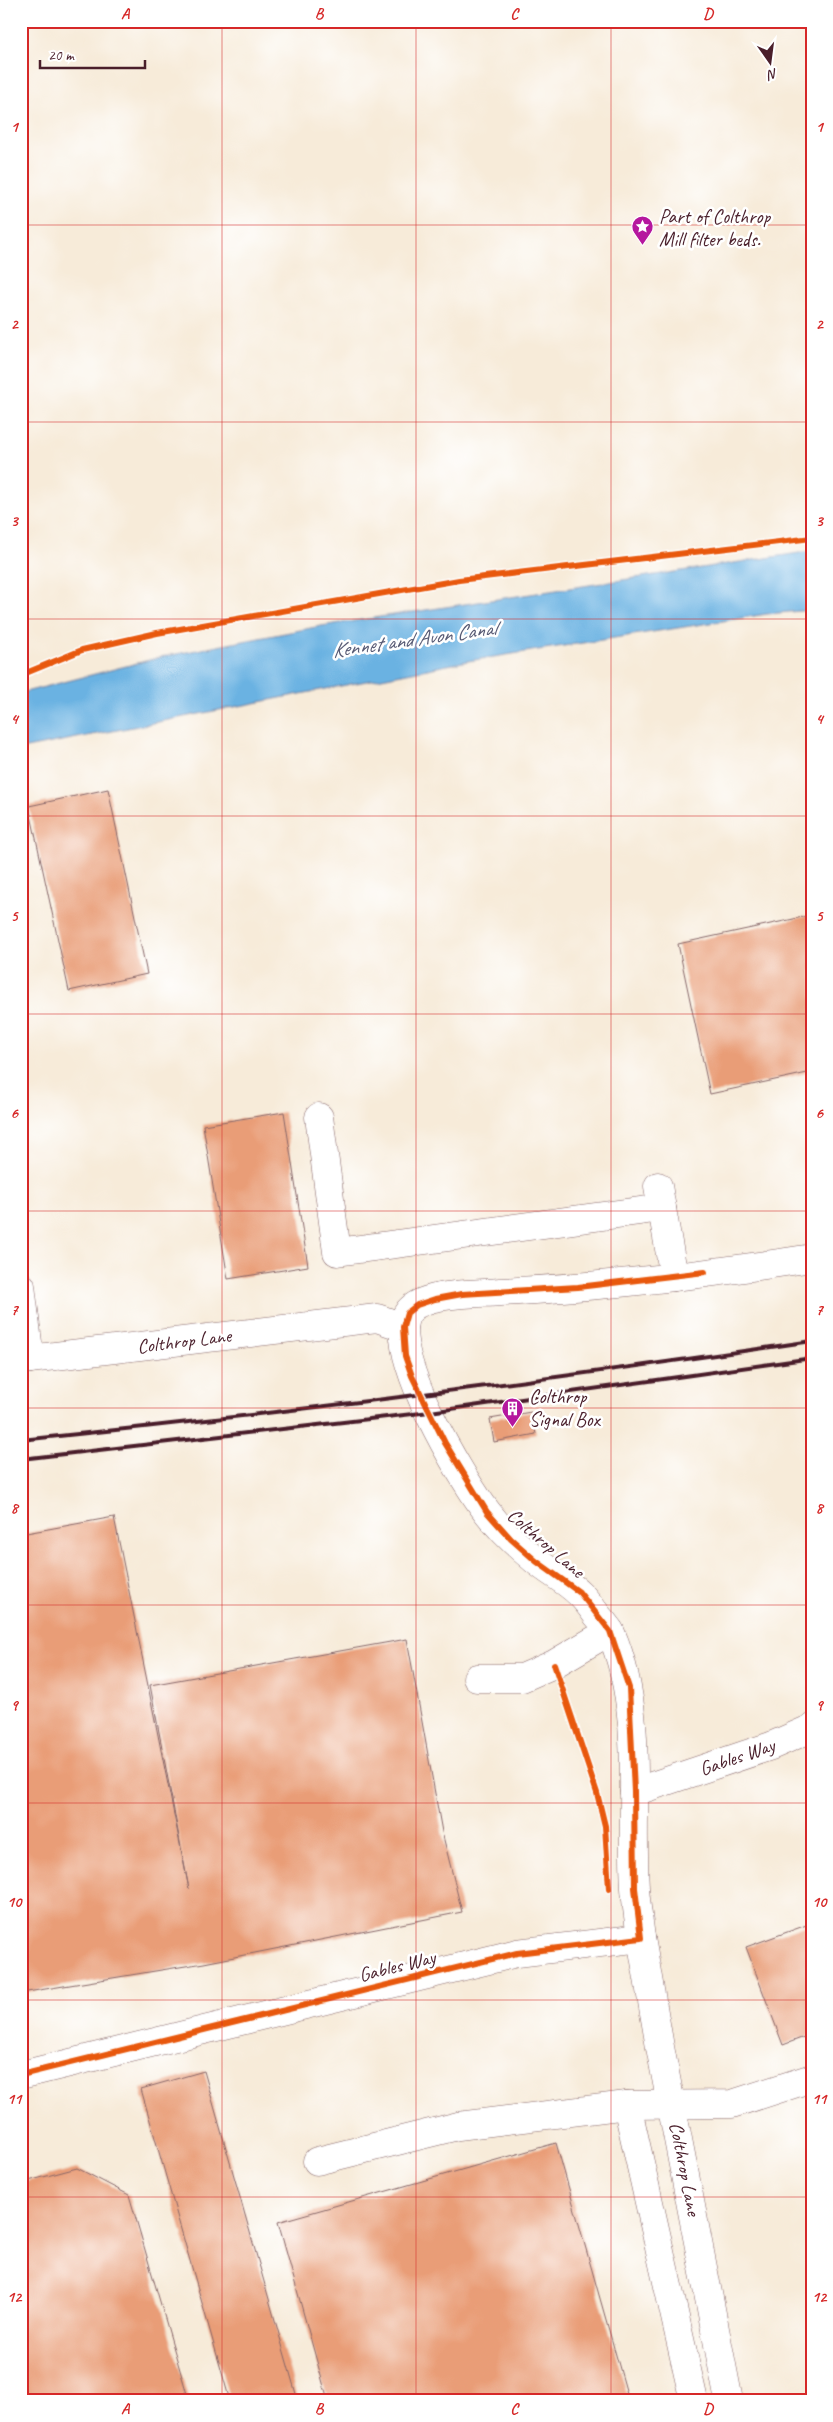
<svg xmlns="http://www.w3.org/2000/svg" width="833" height="2422" viewBox="0 0 833 2422" font-family="Caveat,sans-serif">
  <style>
    .water { fill: #6ab2e2; stroke: #5a6886 }
    .building { fill: #e99d77 }
    .lines { fill: none; stroke-linecap: round; stroke-linejoin: round }
    .minor-casing { stroke: #876668; stroke-width: 29 }
    .minor { stroke: #fff; stroke-width: 28 }
    .rail { stroke: #4a1f2b; stroke-width: 4 }
    .cycleway-casing { stroke: #fff; stroke-width: 9 }
    .cycleway { stroke: #e8590c; stroke-width: 6 }
    .grid { fill: none; stroke: #d62828; stroke-width: 1; stroke-opacity: 0.55 }
    .labels { text-anchor: middle; dominant-baseline: central; stroke-width: 5; stroke-linejoin: round; paint-order: stroke }
    .poi-label { font-size: 20px; fill: #4a1f2b; stroke: #fff; text-anchor: start }
    .street-label { font-size: 20px; fill: #4a1f2b; stroke: #fff }
    .water-label { font-size: 21px; font-style: italic; fill: #575a74; stroke: #fff }
    .neatline { fill: none; stroke: #d62828; stroke-width: 2 }
    .grid-label { font-size: 16px; text-anchor: middle; font-weight: bold; fill: #d62828 }
  </style>
  <rect width="100%" height="100%" fill="#fff"/>
  <filter id="ink" filterUnits="userSpaceOnUse"><feTurbulence type="fractalNoise" baseFrequency=".02" numOctaves="2"/><feDisplacementMap in="SourceGraphic" scale="10" xChannelSelector="R" yChannelSelector="G"/><feConvolveMatrix kernelMatrix="1 2 1 2 8 2 1 2 1" color-interpolation-filters="sRGB"/></filter>
  <filter id="wash" filterUnits="userSpaceOnUse"><feTurbulence type="fractalNoise" baseFrequency=".0096" numOctaves="4" result="noise"/><feDisplacementMap in="SourceGraphic" scale="20" xChannelSelector="R" yChannelSelector="G"/><feGaussianBlur stdDeviation="1.12" result="paint"/><feColorMatrix in="noise" values="0 0 0 0 0 0 0 0 0 0 0 0 0 0 0 0 0 1.4 0 .05"/><feComposite in="paint" operator="in"/></filter>
  <g filter="url(#wash)">
    <rect width="100%" height="100%" fill="#f7ebd9"/>
    <!-- water -->
    <path class="water" d="M812,551V610L767,614L468,661L21,749V693L161,657L321,626Z"/>
    <g id="blocks">
      <!-- building -->
      <g class="building">
        <path d="M108,789L147,974L69,991L29,806Z"/>
        <path d="M812,915V1072L710,1094L678,944Z"/>
        <path d="M284,1112L308,1266L228,1279L203,1125Z"/>
        <path d="M531,1412L536,1434L494,1442L490,1419Z"/>
        <path d="M114,1517L189,1889L150,1685L407,1639L442,1832L462,1912L204,1963L21,1993V1534Z"/>
        <path d="M812,1923V2034L783,2045L746,1947Z"/>
        <path d="M204,2071L298,2401H230L141,2089Z"/>
        <path d="M556,2143L629,2401H328L278,2222Z"/>
        <path d="M77,2168L129,2195L189,2401H21V2183Z"/>
      </g>
    </g>
  </g>
  <g filter="url(#ink)">
    <use href="#blocks" fill-opacity="0" stroke="#876668" stroke-width="1"/>
    <g class="lines">
      <defs>
        <g id="minor">
          <path d="M319,1117L337,1252L662,1208"/>
          <path d="M658,1186L674,1277"/>
          <path d="M21,1286L30,1359"/>
          <path d="M21,1360L377,1318L403,1327"/>
          <path d="M477,1678H522L554,1664L610,1631"/>
          <path d="M634,1792L771,1746L812,1728"/>
          <path d="M641,1938L660,2047L729,2401"/>
          <path d="M21,2075L517,1953L641,1938C639,1921 636,1904 635,1888C630,1804 645,1713 611,1633C608,1627 602,1621 597,1615C592,1608 586,1600 580,1594C567,1581 549,1572 535,1560C518,1546 501,1530 488,1513C464,1483 381,1345 409,1311C425,1292 477,1294 500,1292C604,1287 709,1274 812,1258"/>
          <path d="M627,2105L694,2401"/>
          <path d="M317,2161L458,2126L627,2105L732,2104L812,2078"/>
        </g>
      </defs>
      <!-- minor casing -->
      <use href="#minor" class="minor-casing"/>
      <!-- minor -->
      <use href="#minor" class="minor"/>
      <!-- rail -->
      <g class="rail">
        <path d="M21,1440C286,1413 549,1380 812,1341"/>
        <path d="M21,1459L430,1412L812,1358"/>
      </g>
      <defs>
        <g id="cycleway">
          <path d="M21,675L82,650L157,633L459,580L812,538"/>
          <path d="M554,1664L597,1793L605,1826L609,1889"/>
          <path d="M21,2075L517,1953L641,1938L635,1888L634,1792L629,1688L610,1631L579,1592L536,1561L511,1539L487,1512L445,1443L412,1376L405,1356L403,1327L407,1313L417,1305L435,1299L462,1294L578,1287L705,1272"/>
        </g>
      </defs>
      <!-- cycleway casing -->
      <use href="#cycleway" class="cycleway-casing"/>
      <!-- cycleway -->
      <use href="#cycleway" class="cycleway"/>
    </g>
  </g>
  <!-- grid -->
  <path class="grid" d="M222,21V2401M416,21V2401M611,21V2401M21,225H812M21,422H812M21,619H812M21,816H812M21,1014H812M21,1211H812M21,1408H812M21,1605H812M21,1803H812M21,2000H812M21,2197H812"/>
  <!-- icons -->
  <defs>
    <symbol id="sight-pin" viewBox="-11 -11 22 30"><path d="M0 17L-7.5 6A9.5 9.5 0 1 1 7.5 6Z" fill="#b5179e" stroke="#fff"/><path d="M0-6L1.8-2.2L6-1.7L2.9 1.2L3.7 5.4L0 3.3L-3.7 5.4L-2.9 1.2L-6-1.7L-1.8-2.2Z" fill="#fff"/></symbol>
    <symbol id="building-pin" viewBox="-11 -11 22 30"><path d="M0 17L-7.5 6A9.5 9.5 0 1 1 7.5 6Z" fill="#b5179e" stroke="#fff"/><path d="M-4-6H4V6H1V3H-1V6H-4ZM-2.5-4.3h1.7v1.8h-1.7ZM.8-4.3h1.7v1.8H.8ZM-2.5-1h1.7V.8h-1.7ZM.8-1h1.7V.8H.8Z" fill="#fff"/></symbol>
  </defs>
  <g fill-rule="evenodd">
    <use href="#sight-pin" x="630" y="214" width="25" height="34"/>
    <use href="#building-pin" x="500" y="1396" width="25" height="34"/>
  </g>
  <g class="labels">
    <!-- poi labels -->
    <g class="poi-label">
      <text x="659" y="216">Part of Colthrop<tspan x="659" dy="23">Mill filter beds.</tspan></text>
      <text x="529" y="1396">Colthrop<tspan x="529" dy="23">Signal Box</tspan></text>
    </g>
    <!-- street labels -->
    <g class="street-label">
      <text transform="translate(184 1341) rotate(-7)">Colthrop Lane</text>
      <text transform="translate(546 1543) rotate(41)">Colthrop Lane</text>
      <text transform="translate(737 1757) rotate(-19)">Gables Way</text>
      <text transform="translate(397 1966) rotate(-14)">Gables Way</text>
      <text transform="translate(685 2169) rotate(79)">Colthrop Lane</text>
    </g>
    <!-- water labels -->
    <g class="water-label">
      <text transform="translate(414 639) rotate(-8)">Kennet and Avon Canal</text>
    </g>
  </g>
  <!-- margin -->
  <rect width="833" height="2422" fill="none" stroke="#fff" stroke-width="55"/>
  <!-- north arrow -->
  <g transform="translate(770 62) rotate(166)" stroke="#ffffff" stroke-width="4" paint-order="stroke">
  <path d="M0-4L9 19L0 12L-9 19Z" fill="#4a1f2b"/>
  <text y="-8" font-size="14" font-weight="bold" text-anchor="middle" fill="#4a1f2b">N</text>
  </g>
  <!-- scale -->
  <path d="M40 60v8h105v-8" fill="none" stroke="#4a1f2b" stroke-width="2.5"/>
  <text x="48" y="60" font-size="15" fill="#4a1f2b" stroke="#ffffff" stroke-width="4" paint-order="stroke">20 m</text>
  <rect x="28" y="28" width="778" height="2366" class="neatline"/>
  <g class="grid-label">
    <text x="125" y="19">A</text>
    <text x="319" y="19">B</text>
    <text x="514" y="19">C</text>
    <text x="708" y="19">D</text>
    <text x="14" y="132">1</text>
    <text x="819" y="132">1</text>
    <text x="14" y="329">2</text>
    <text x="819" y="329">2</text>
    <text x="14" y="526">3</text>
    <text x="819" y="526">3</text>
    <text x="14" y="724">4</text>
    <text x="819" y="724">4</text>
    <text x="14" y="921">5</text>
    <text x="819" y="921">5</text>
    <text x="14" y="1118">6</text>
    <text x="819" y="1118">6</text>
    <text x="14" y="1315">7</text>
    <text x="819" y="1315">7</text>
    <text x="14" y="1513">8</text>
    <text x="819" y="1513">8</text>
    <text x="14" y="1710">9</text>
    <text x="819" y="1710">9</text>
    <text x="14" y="1907">10</text>
    <text x="819" y="1907">10</text>
    <text x="14" y="2104">11</text>
    <text x="819" y="2104">11</text>
    <text x="14" y="2302">12</text>
    <text x="819" y="2302">12</text>
    <text x="125" y="2414">A</text>
    <text x="319" y="2414">B</text>
    <text x="514" y="2414">C</text>
    <text x="708" y="2414">D</text>
  </g>
</svg>
